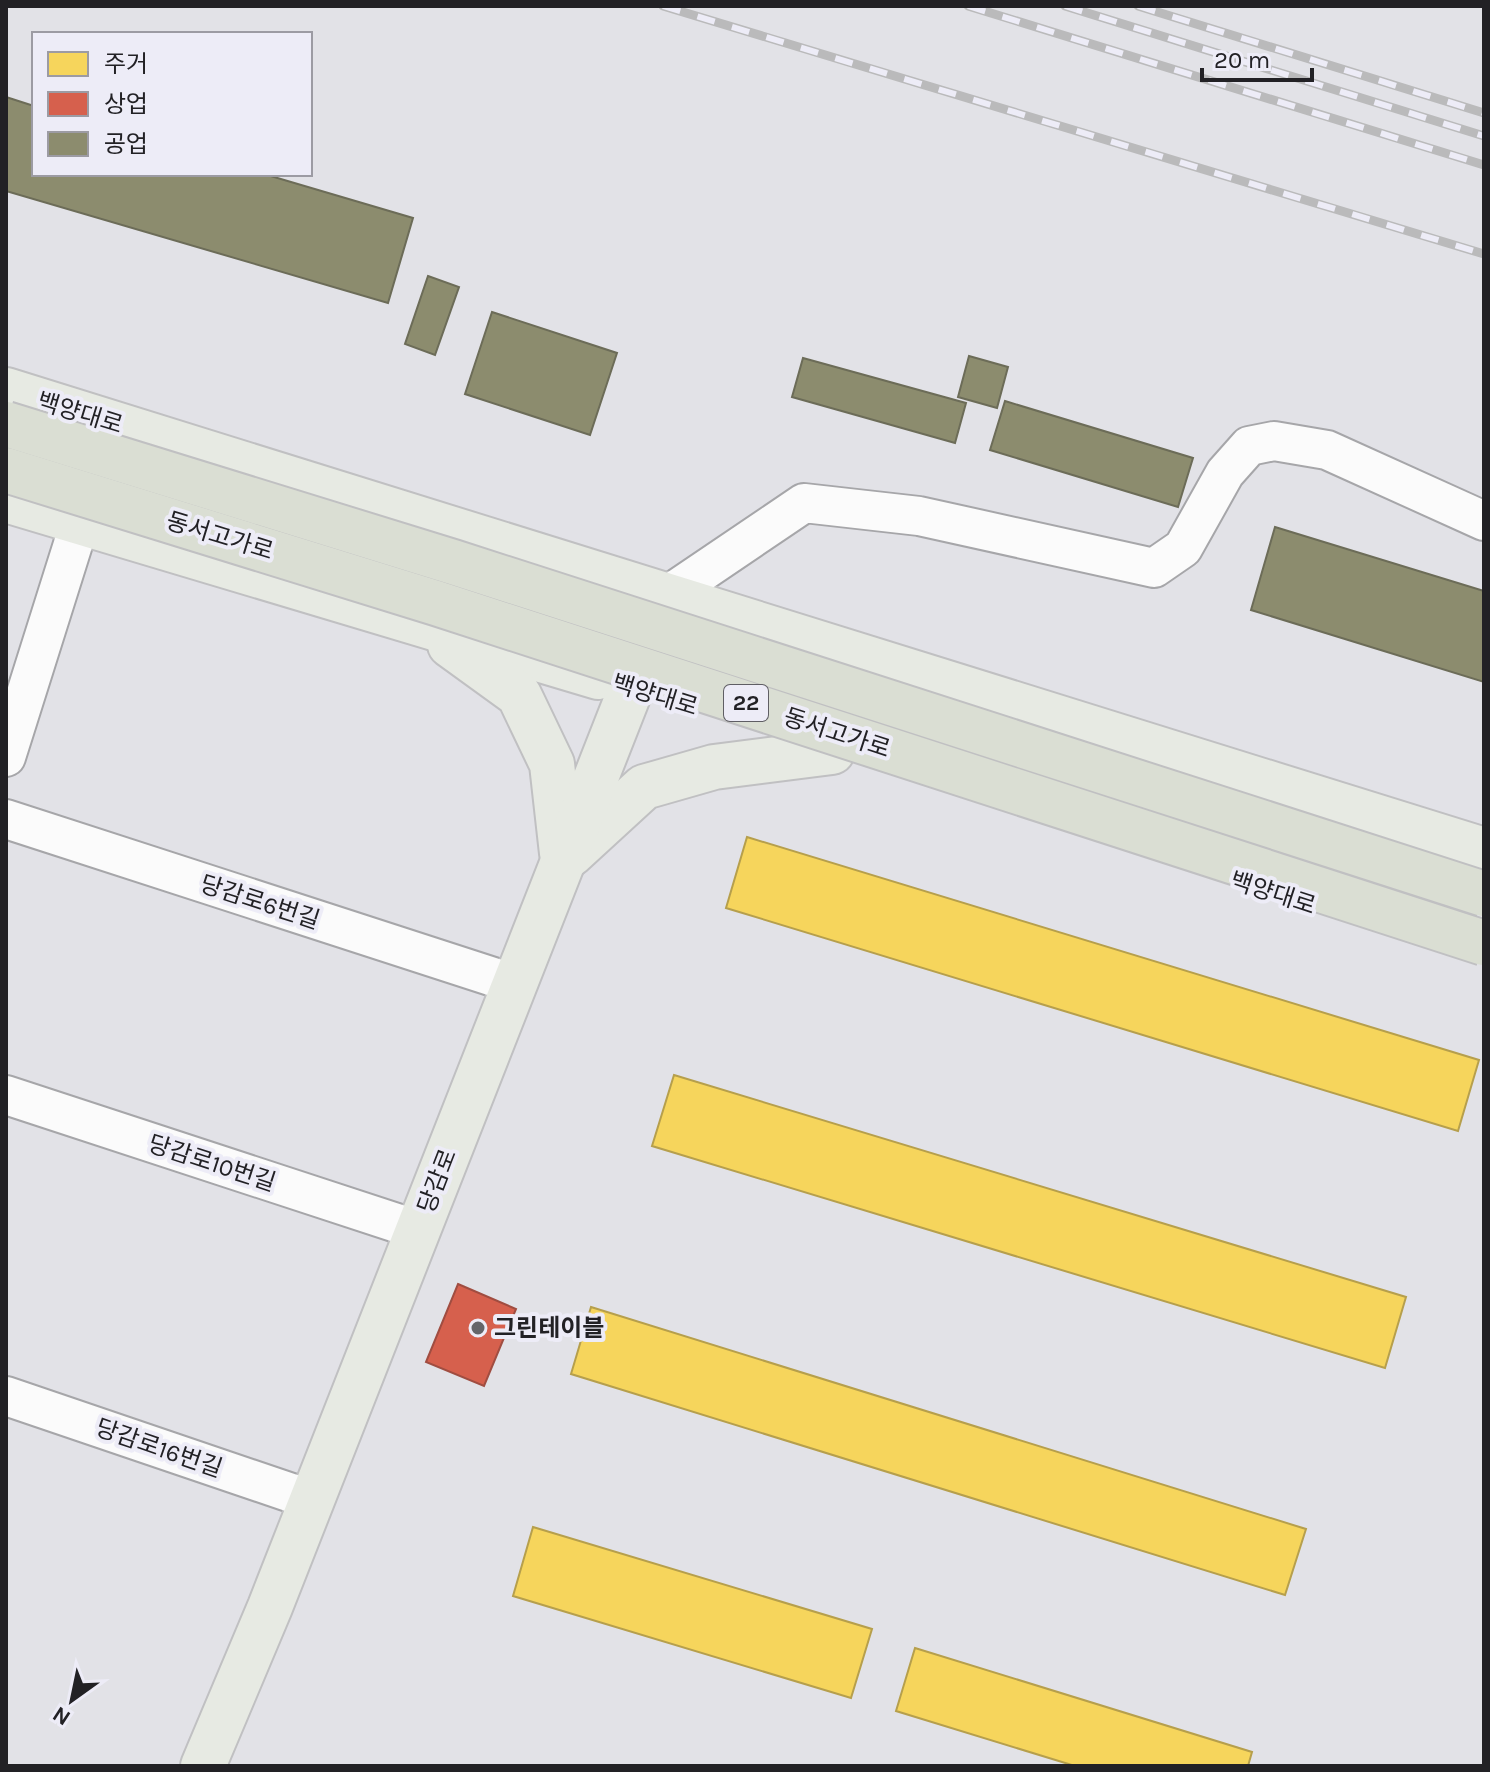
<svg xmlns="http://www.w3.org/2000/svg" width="1490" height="1772" viewBox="0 0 1490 1772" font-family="Karla,'Noto Sans KR',sans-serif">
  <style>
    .homes { fill: #f6d55c; stroke: #b69f4c; stroke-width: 2 }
    .shops { fill: #d6604d; stroke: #a04d41; stroke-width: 2 }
    .industry { fill: #8c8c6e; stroke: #6c6c58; stroke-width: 2 }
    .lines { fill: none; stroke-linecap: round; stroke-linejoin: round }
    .minor-casing { stroke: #a6a6a9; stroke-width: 42 }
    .major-casing { stroke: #c0c0c2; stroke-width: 48 }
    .minor { stroke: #fbfbfb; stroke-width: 38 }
    .major { stroke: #e7eae3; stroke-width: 44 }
    .rail-casing { stroke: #bababb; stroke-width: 9 }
    .rail { stroke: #edecf7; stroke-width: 6; stroke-dasharray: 18; stroke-linecap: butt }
    .highway-bridge-casing { stroke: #c0c0c2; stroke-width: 48; stroke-linecap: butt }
    .highway-bridge { stroke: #daded3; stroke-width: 44 }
    .poi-dot { fill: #656569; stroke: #edecf7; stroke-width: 3 }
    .labels { text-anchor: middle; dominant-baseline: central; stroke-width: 8; stroke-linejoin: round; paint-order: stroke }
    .shield { fill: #edecf7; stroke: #5f5e64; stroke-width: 2 }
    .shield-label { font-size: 22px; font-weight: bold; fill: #222125 }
    .street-label { font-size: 24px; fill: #222125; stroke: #edecf7 }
    .poi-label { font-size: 24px; font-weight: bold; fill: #222125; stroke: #edecf7; text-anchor: start }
  </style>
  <rect width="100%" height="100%" fill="#e2e2e7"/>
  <!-- homes -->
  <g class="homes">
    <path d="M747,837L1479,1060L1458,1131L726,908Z"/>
    <path d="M674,1075L1406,1297L1385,1368L652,1146Z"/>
    <path d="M591,1307L1306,1529L1285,1595L571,1374Z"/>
    <path d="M533,1527L872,1629L851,1698L513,1596Z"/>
    <path d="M915,1648L1252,1752L1248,1766H1075L896,1711Z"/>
  </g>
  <!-- shops -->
  <path class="shops" d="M458,1284L516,1309L484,1386L426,1362Z"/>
  <!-- industry -->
  <g class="industry">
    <path d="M6,97L34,106V174H264L413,218L388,303L6,191Z"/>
    <path d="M428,276L459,287L435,355L405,344Z"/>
    <path d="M492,312L617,353L590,435L465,394Z"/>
    <path d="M969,356L1008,367L997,408L958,397Z"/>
    <path d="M803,358L966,403L955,443L792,397Z"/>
    <path d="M1005,401L1193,458L1178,507L990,450Z"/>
    <path d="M1275,527L1484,591V682L1251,610Z"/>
  </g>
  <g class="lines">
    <defs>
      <g id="minor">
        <path d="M668,595L804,503L919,516L1154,568L1183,548L1225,473L1249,446L1274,441L1327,450L1484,521"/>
        <path d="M6,757L80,522"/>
        <path d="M6,819L515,984"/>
        <path d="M6,1095L418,1230"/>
        <path d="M6,1396L312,1500"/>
      </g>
      <g id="major">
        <path d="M6,390L1484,850"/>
        <path d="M6,500L598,677"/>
        <path d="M450,645L519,695L552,764L562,853"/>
        <path d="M571,854L644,787L714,767L832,752"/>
        <path d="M203,1766L270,1607L652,635"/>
      </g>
    </defs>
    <!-- minor casing -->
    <use href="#minor" class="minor-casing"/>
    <!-- major casing -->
    <use href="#major" class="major-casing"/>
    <!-- minor -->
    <use href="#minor" class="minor"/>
    <!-- major -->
    <use href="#major" class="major"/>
    <defs>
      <g id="rail">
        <path d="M663,6L1484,254"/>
        <path d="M968,6L1484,165"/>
        <path d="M1065,6L1484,136"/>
        <path d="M1138,6L1484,113"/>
      </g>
    </defs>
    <!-- rail casing -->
    <use href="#rail" class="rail-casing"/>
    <!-- rail -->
    <use href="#rail" class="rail"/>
    <defs>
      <g id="highway-bridge">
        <path d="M6,424L453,562L1484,894"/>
        <path d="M6,470L436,603L1484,943"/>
      </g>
    </defs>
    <!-- highway-bridge casing -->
    <use href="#highway-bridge" class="highway-bridge-casing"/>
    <!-- highway-bridge -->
    <use href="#highway-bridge" class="highway-bridge"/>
  </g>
  <!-- markers -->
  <circle class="poi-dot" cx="478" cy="1328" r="8"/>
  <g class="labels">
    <!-- shield labels -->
    <rect class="shield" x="724" y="685" width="44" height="36" rx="6"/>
    <g class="shield-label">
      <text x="746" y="703">22</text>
    </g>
    <!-- street labels -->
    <g class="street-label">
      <text transform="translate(80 413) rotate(17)">백양대로</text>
      <text transform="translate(220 536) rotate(17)">동서고가로</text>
      <text transform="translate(655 695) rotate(17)">백양대로</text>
      <text transform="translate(837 733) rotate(18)">동서고가로</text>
      <text transform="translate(1273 893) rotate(18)">백양대로</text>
      <text transform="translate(260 902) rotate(18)">당감로6번길</text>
      <text transform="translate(212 1163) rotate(18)">당감로10번길</text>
      <text transform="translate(437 1181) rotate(-69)">당감로</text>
      <text transform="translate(159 1448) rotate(19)">당감로16번길</text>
    </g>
    <!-- poi labels -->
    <g class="poi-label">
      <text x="494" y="1328">그린테이블</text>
    </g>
  </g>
  <!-- border -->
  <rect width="1490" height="1772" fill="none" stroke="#222125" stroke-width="16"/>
  <!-- legend -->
  <rect x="32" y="32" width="280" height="144" fill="#edecf7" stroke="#9c9ba3" stroke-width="2"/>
  <rect x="48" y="52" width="40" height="24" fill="#f6d55c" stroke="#9c9ba3" stroke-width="2"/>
  <text x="104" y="72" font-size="24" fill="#222125">주거</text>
  <rect x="48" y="92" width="40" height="24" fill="#d6604d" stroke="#9c9ba3" stroke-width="2"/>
  <text x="104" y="112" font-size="24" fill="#222125">상업</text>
  <rect x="48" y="132" width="40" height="24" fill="#8c8c6e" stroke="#9c9ba3" stroke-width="2"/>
  <text x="104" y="152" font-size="24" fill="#222125">공업</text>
  <!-- north arrow -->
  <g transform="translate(72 1700) rotate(213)" stroke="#edecf7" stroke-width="6" paint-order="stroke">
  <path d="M0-6L14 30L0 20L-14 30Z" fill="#222125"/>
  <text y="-12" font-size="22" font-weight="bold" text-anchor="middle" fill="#222125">N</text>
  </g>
  <!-- scale -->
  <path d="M1202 68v12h110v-12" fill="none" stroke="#222125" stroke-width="4"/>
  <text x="1214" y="68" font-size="24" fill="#222125" stroke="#edecf7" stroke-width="6" paint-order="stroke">20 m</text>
</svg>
